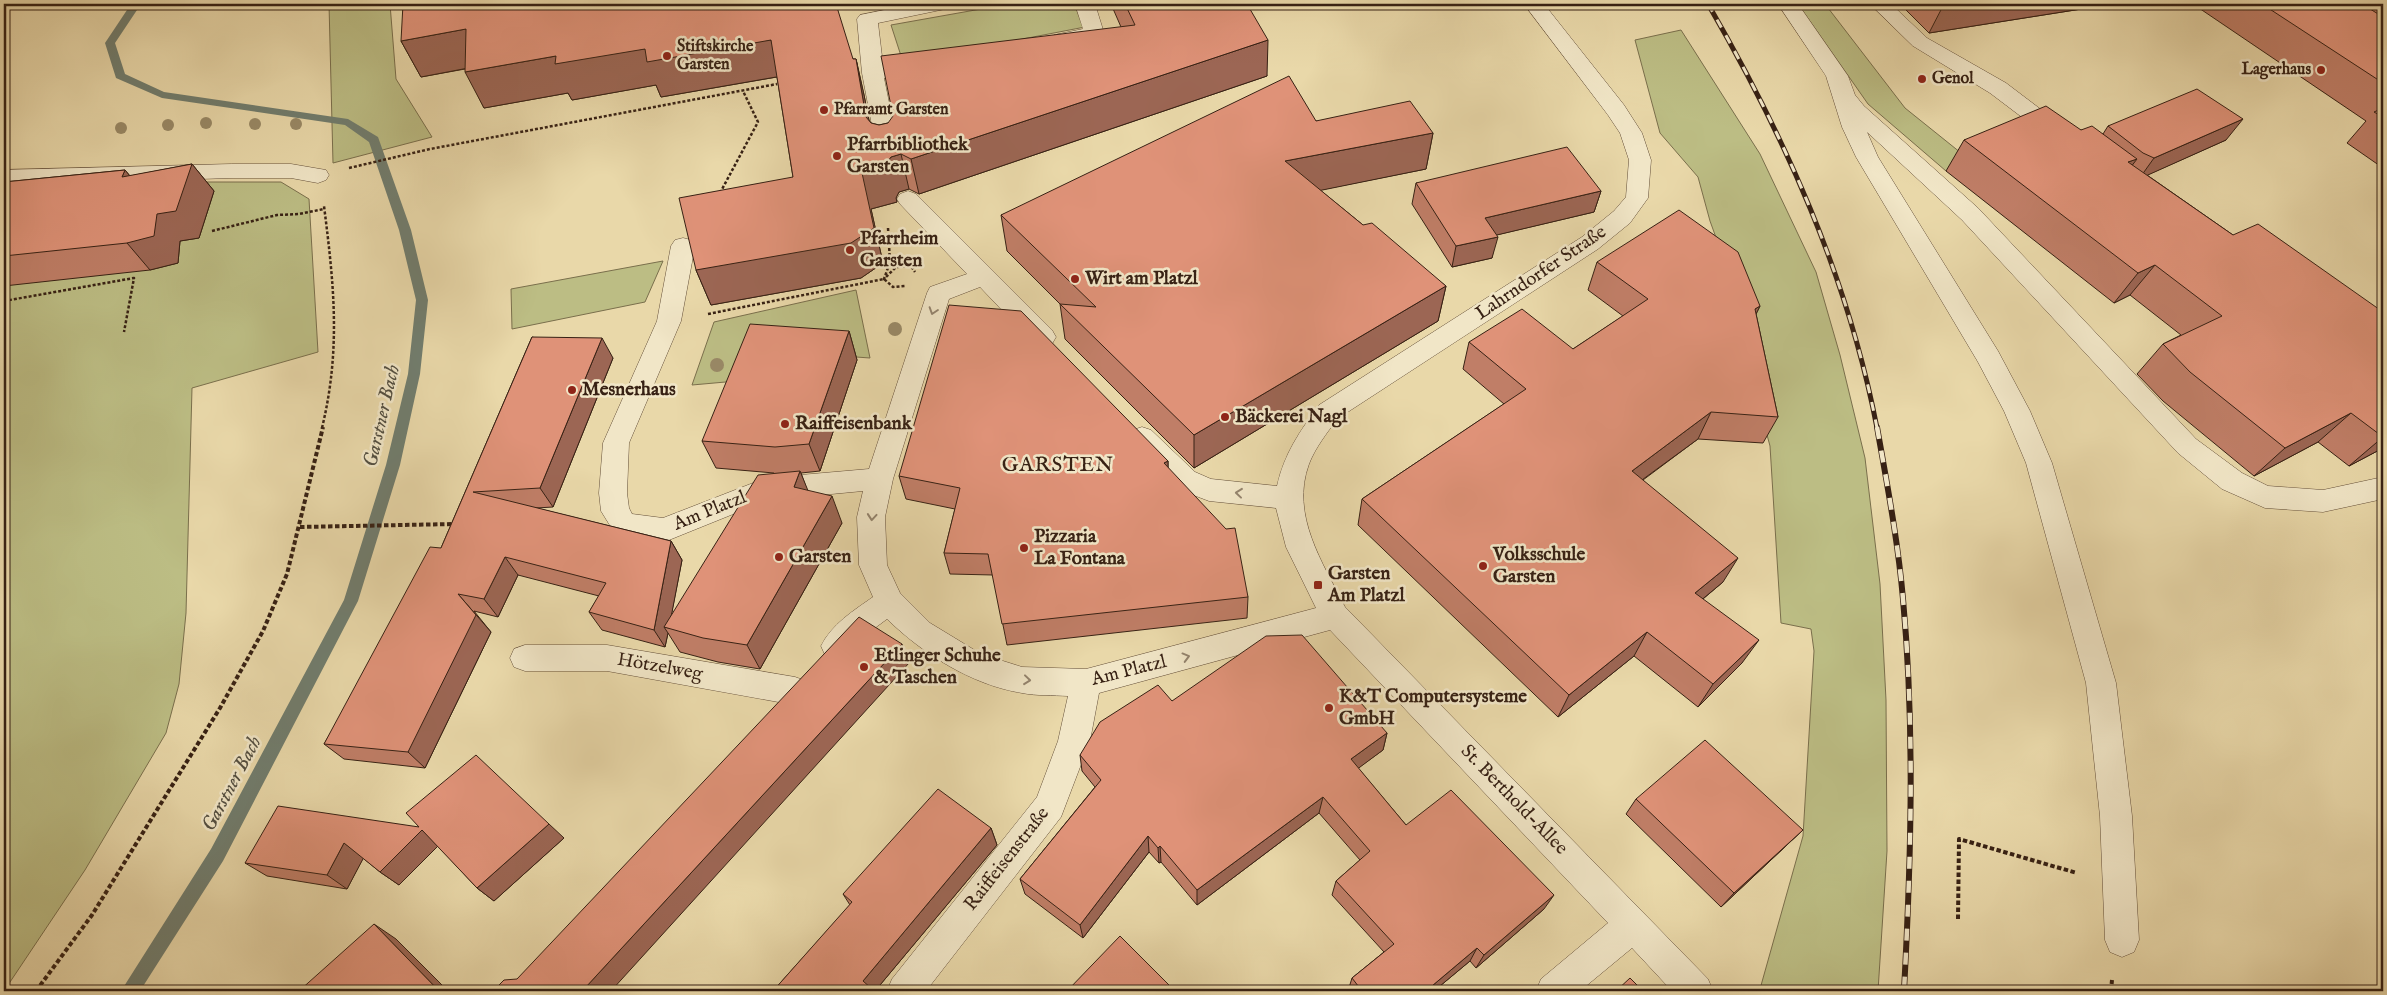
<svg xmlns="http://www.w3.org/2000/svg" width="2387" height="995" viewBox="0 0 2387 995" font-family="'IM FELL English',serif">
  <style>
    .green { fill: #bcbd84; stroke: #7a6f4c }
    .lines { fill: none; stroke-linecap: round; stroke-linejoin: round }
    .stream { fill: #717d6e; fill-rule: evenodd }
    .minor-casing { stroke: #644f39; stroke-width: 1 }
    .path-far1 { stroke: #372114; stroke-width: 2.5; stroke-dasharray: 3 2; stroke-linecap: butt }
    .path { stroke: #372114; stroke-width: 4; stroke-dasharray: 4.5 2.5; stroke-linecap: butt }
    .minor { fill: #f1e6c7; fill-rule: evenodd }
    .rail-far1-casing { stroke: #372114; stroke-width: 5 }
    .rail-casing { stroke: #372114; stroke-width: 6 }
    .rail-far1 { stroke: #f1e6c7; stroke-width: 3; stroke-dasharray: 9; stroke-linecap: butt }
    .rail { stroke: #f1e6c7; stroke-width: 4.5; stroke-dasharray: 12; stroke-linecap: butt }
    .tree { fill: #998966 }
    .wall { fill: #c07e67; stroke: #372114 }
    .shaded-wall { fill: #9c6654; stroke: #372114 }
    .building { fill: #df9278; stroke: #372114 }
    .oneway { stroke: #94846e }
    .poi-dot { fill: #8f2418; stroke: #f1e6c7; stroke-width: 2 }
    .labels { text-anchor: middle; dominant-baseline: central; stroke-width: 5; stroke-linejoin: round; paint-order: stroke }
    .far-poi-label { font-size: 16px; font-weight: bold; fill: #372114; stroke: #f1e6c7; text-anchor: start }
    .poi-label { font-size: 19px; font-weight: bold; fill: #372114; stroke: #f1e6c7; text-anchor: start }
    .street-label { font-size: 19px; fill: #372114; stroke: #f1e6c7 }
    .water-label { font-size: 20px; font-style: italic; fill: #544f41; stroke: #f1e6c7 }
    .quarter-label { font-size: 21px; letter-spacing: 1px; fill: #372114; stroke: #f1e6c7 }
  </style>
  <rect width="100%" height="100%" fill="#e9d8a9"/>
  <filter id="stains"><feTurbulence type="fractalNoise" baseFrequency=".004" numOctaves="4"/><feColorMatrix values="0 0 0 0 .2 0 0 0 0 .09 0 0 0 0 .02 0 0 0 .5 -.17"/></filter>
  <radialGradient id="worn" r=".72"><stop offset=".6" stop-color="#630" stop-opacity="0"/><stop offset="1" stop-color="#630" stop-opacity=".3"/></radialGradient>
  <!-- green -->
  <g class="green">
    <path d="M329,4H390L396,79L432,137L333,163Z"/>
    <path d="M1009,4H1075L1085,27L903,62L891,25Z"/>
    <path d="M1798,4H1825L1905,108L1971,161L1946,171L1868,104Z"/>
    <path d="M1681,30L1760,154L1816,272L1840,355L1865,458L1880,584L1886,700L1887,851L1878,991H1763L1760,989L1803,836L1814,651L1811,629L1781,623L1770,446L1749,368L1743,312L1710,221L1698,177L1660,133L1635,40Z"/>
    <path d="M199,182H281L309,199L318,352L192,388L186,613L179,684L166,733L85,870L4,991V212Z"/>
    <path d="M663,261L645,302L512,329L511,289Z"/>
    <path d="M856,290L870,358L759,350L748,380L692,385L714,322Z"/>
  </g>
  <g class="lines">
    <!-- stream -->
    <path class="stream" d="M131,4H141L115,43L125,74L164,92L348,119L378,137L411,230L428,300L420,374L400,465L358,601L223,861L140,991H121L211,849L344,600L386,465L408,374L416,300L399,230L369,142L345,125L162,98L116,78L105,43Z"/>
    <defs>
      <g id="minor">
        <path d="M914,4H953L950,8L878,23L883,65L921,59L928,60L931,65L928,70L884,78L899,152L896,157L888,159L880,157L877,152L862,73L857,19L860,15Z"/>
        <path d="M1075,4H1095L1104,33L1101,37C1087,41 1068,47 1054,43L1051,39L1054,35L1083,29Z"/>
        <path d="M1524,4H1544L1624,105L1642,133L1651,160L1648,198L1630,223L1598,249L1337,419C1327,433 1315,448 1309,464C1290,515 1323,563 1345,607L1708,979L1713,991H1672L1632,948L1580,991H1536L1541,979L1608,923L1330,630L1099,693L1090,741L1061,817L926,991H887L892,979L1037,797L1058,741L1068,696C1053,695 1037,696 1022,693C972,685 923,654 887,619L860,639L847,655L836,659L825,655L821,646C832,624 853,611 873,597L859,565L857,517L863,491L768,500L664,542L614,532L601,511L599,493L603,443L657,321L671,246L675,240L683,238L691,240L695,246L681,321L629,443L627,493L629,508L632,514L663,518L766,478L869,469L927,293L930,287L967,274L900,204L897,199L900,194L908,191L916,194L1052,330L1056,337L1052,344L1043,346L1034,344L980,287L949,299L893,479L885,517L887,565L900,593L930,623L981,654L1022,667L1086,669L1316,608L1286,547L1276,508L1209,501L1175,488L1133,444L1129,437L1133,430L1142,427L1151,430L1195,472L1211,479L1277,486C1284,454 1300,431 1319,405L1582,237L1614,211L1626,197L1629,160L1620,133L1608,115Z"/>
        <path d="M1778,4H1798L1848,76L1855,95L1864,106L1978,208L2196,439L2242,473L2268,486L2323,490L2383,477V499L2323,512L2265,508L2222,489L2178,453L1962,220L1867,132L1878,157L1998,351L2030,411L2052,463L2116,683L2132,816L2139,940L2134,952L2122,957L2110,952L2105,940L2100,816L2086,683L2026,463L2004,411L1978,362L1856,157L1842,127L1826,76Z"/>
        <path d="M1870,4H1891L1927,38L2006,83L2068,130L2071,135L2068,140L2060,142L2052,140L1990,93L1913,46Z"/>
        <path d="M232,164H291L326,170L329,175L326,180L318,183L291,178H232L4,185V170Z"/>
        <path d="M525,645H607L795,677L806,681L810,691L806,701L795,705L607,671H525L514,667L510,658L514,649Z"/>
      </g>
    </defs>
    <!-- minor casing -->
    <use href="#minor" class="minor-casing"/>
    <!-- path-far1 -->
    <g class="path-far1">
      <path d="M349,168L430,149L777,84"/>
      <path d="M720,193L758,122L743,91"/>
      <path d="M888,228L890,262L884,279L896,267L911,266L915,272"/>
      <path d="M212,231L277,215L299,214L324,209"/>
      <path d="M4,301L134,278L124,332"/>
      <path d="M708,314L884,279L893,287L905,286"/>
      <path d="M322,428C341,349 334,285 324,206"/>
    </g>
    <!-- path -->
    <g class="path">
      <path d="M300,527L454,524"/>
      <path d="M1958,919L1959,839L2077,873"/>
      <path d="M36,991L92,915L220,708L263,631L287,574L323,427"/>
      <path d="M2111,991L2112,980"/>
    </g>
    <!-- minor -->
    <use href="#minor" class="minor"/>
    <defs>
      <path id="rail-far1" d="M1708,4C1785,137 1848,277 1877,428"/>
      <path id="rail" d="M1877,427C1887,484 1898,541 1903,599C1915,730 1911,860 1904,991"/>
    </defs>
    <!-- rail-far1 casing -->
    <use href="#rail-far1" class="rail-far1-casing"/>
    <!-- rail casing -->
    <use href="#rail" class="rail-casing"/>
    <!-- rail-far1 -->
    <use href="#rail-far1" class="rail-far1"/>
    <!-- rail -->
    <use href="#rail" class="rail"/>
  </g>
  <!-- trees -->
  <g class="tree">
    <circle cx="206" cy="123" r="6"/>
    <circle cx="255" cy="124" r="6"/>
    <circle cx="296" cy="124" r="6"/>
    <circle cx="168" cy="125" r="6"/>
    <circle cx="121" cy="128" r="6"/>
    <circle cx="895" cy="329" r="7"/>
    <circle cx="717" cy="365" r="7"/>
  </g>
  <!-- wall -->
  <g class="wall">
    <path d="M1111,4H1252V6L1249,7L1267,76L919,194L909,189L899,192L896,198L897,202L871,209L883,263L861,278L711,305L696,270L793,177L777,77L661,97L656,85L572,100L568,93L484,108L465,69L421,77L401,41L856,59L864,95L869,120L871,123L879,125L888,123L1121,27Z"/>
    <path d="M1900,4H2113L1929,33Z"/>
    <path d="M2193,4H2383V168L2347,143L2366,121Z"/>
    <path d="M1316,121L1433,133L1426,169L1320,190L1363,225L1446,286L1438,321L1194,468L1065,339L1060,304L1007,251L1001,215Z"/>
    <path d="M2108,126L2226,140L2147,175L2233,235L2383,312V448L2349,466L2318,442L2254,476L2163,401L2137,374L2163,344L2181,335L2130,295L2114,303L1946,171L1964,140L2081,130L2103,134Z"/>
    <path d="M192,164L214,191L199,238L180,241L178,263L150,270L4,286V182L125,170L130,176Z"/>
    <path d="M1416,183L1601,191L1594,212L1496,235L1492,258L1452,267L1412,204Z"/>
    <path d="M1597,262L1760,306L1756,314L1778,417L1763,443L1698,439L1643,480L1723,582L1703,599L1742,663L1698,707L1634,656L1558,717L1358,525L1362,499L1504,404L1463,369L1469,342L1573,349L1623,316L1588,290Z"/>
    <path d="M849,331L857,360L820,471L801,473L807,490L842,523L760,669L718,662L680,652L668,633L665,647L602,630L589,612L599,596L518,575L498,617L474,611L491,632L425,768L344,759L324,744L441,548L532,337L613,358L553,507L536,508L671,541L682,560L671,616L774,473L716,468L702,441Z"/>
    <path d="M1168,461V468L1248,597L1247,618L1007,645L993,575L950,574L944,553L955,509L906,499L899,476Z"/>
    <path d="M1172,701L1387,733L1383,750L1358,768L1406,825L1544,909L1476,968L1470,961L1434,991H1348L1352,978L1384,952L1332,895L1336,881L1360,860L1319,813L1197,905L1161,862L1159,863L1149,852L1083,938L1025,894L1020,879L1095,787L1082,771L1080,755Z"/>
    <path d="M1636,799L1788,844L1721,907L1626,814Z"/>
    <path d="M419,827L564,838L494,901L477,888L438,846L399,885L380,872L363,858L347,889L267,876L245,863Z"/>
    <path d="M991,828L997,845L875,991H773L850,905L843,894Z"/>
  </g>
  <!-- shaded-wall -->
  <g class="shaded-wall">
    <path d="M1230,4H1252V6L1230,11Z"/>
    <path d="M1944,4H2113L1929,33Z"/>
    <path d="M466,29L484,65L421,77L401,41Z"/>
    <path d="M771,40L782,76L661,97L656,85L572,100L568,93L484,108L465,72L556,56L645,49Z"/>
    <path d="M1268,40L1267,76L919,194L911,159Z"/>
    <path d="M856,59L864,95L875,152L866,117Z"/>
    <path d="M2243,119L2226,140L2139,179L2154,158Z"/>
    <path d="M1433,133L1426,169L1283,198L1285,161Z"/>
    <path d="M901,154L909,189L899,192L896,198L897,202L871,209L883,263L861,278L711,305L696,270L862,173L887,162L891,157Z"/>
    <path d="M2137,159L2114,189L2128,162Z"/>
    <path d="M192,164L214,191L199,238L180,241L178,263L150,270L127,243L157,214Z"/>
    <path d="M125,170L148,198L122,177Z"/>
    <path d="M1601,191L1594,212L1480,239L1485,218Z"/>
    <path d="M1498,237L1492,258L1452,267L1456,246Z"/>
    <path d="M2155,265L2130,295L2114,303L2138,273Z"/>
    <path d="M1446,286L1438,321L1194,468V435Z"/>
    <path d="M1760,306L1746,334L1755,309Z"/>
    <path d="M849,331L857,360L820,471L809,444Z"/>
    <path d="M602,338L613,358L553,507L540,488Z"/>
    <path d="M1711,412L1698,439L1620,496L1632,471Z"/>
    <path d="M2351,413L2318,442L2254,476L2285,448Z"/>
    <path d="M2383,437V448L2349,466Z"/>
    <path d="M1168,461V484L1164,463Z"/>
    <path d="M800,471L811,498L794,487Z"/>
    <path d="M832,496L842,523L760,669L747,645Z"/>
    <path d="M671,541L682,560L669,628L664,627L668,633L665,647L654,630Z"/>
    <path d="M505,557L518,575L498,617L484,599Z"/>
    <path d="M1738,558L1723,582L1681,617L1695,593Z"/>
    <path d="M458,594L491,632L425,768L408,752Z"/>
    <path d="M1647,632L1634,656L1558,717L1569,695Z"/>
    <path d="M1759,640L1742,663L1698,707L1713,684Z"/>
    <path d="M902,644L909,663L611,991H590L585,988Z"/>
    <path d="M1387,733L1383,750L1348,776L1351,759Z"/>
    <path d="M1323,797L1319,813L1197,905V890Z"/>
    <path d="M549,824L564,838L494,901L477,888Z"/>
    <path d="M991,828L997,845L875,991H868L863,981Z"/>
    <path d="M422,830L440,844L399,885L380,872Z"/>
    <path d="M1803,830L1788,844L1721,907L1734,893Z"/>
    <path d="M1148,836L1149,852L1083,938L1080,925Z"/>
    <path d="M344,843L364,857L347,889L327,875Z"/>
    <path d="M1160,846L1161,862L1159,863L1158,848Z"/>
    <path d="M1554,895L1544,909L1476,968L1484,955Z"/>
    <path d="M374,924L396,939L448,991H439Z"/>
    <path d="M1477,948L1470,961L1434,991H1426Z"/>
  </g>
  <!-- building -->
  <g class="building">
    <path d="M403,4H836L853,59H856L866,117L871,123L879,125L888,123L893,116L881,56L1135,25L1125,4H1247L1268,40L911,159L901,154L891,157L887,162L888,166L862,173L874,228L851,243L696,270L679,198L793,177L771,40L647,62L645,49L555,64L556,56L465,72L466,29L401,41Z"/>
    <path d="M2262,4H2362L2383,17V83Z"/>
    <path d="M1289,76L1316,121L1410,101L1433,133L1285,161L1363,225L1372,223L1446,286L1194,435L1060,304L1096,307L1001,215Z"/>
    <path d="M2197,89L2243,119L2154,158L2143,153L2108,126Z"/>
    <path d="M2046,106L2081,130L2092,126L2137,159L2128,162L2233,235L2258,224L2383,312V437L2351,413L2285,448L2190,372L2163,344L2222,316L2155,265L2138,273L1964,140Z"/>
    <path d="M2383,108V117L2374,112Z"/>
    <path d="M1567,147L1601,191L1485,218L1498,237L1456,246L1416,183Z"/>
    <path d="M192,164L176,211L157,214L154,236L127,243L4,256V182L125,170L122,177Z"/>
    <path d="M1679,210L1738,252L1760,306L1755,309L1778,417L1711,412L1632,471L1738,558L1695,593L1759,640L1713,684L1647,632L1569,695L1362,499L1526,389L1469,342L1522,309L1573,349L1648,299L1597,262Z"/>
    <path d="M949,305L1021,311L1168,461L1164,463L1226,529L1235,528L1248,597L1002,624L988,554L944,553L960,488L899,476Z"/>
    <path d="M750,324L849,331L809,444L775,447L702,441Z"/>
    <path d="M532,337L602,338L540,488L473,492L671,541L654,630L589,612L606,583L505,557L484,599L458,594L476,615L408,752L324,744L430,547L441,548Z"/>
    <path d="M800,471L794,487L832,496L747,645L703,638L664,627L758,475Z"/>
    <path d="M859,617L902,644L585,988L590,991H493L504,980L517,979Z"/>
    <path d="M1302,635L1387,733L1351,759L1406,825L1451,790L1554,895L1484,955L1477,948L1426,991H1362L1352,978L1394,944L1336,881L1370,851L1323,797L1197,890L1160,846L1158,848L1148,836L1080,925L1020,879L1101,780L1080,755L1100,722L1158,685L1172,701L1266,636Z"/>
    <path d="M1705,740L1803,830L1734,893L1636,799Z"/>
    <path d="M476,755L549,824L477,888L422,830L380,872L344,843L327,875L245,863L278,806L419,827L406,813Z"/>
    <path d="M938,789L991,828L863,981L871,988L868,991H773L852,902L843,894Z"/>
    <path d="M374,924L439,991H299Z"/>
    <path d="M1120,936L1175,991H1067Z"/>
    <path d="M1630,978L1643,991H1616Z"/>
  </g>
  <!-- one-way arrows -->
  <defs><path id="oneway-chevron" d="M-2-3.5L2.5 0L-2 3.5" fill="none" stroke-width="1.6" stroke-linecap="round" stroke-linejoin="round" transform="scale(1.25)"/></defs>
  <g class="oneway">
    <use href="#oneway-chevron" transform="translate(933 311) rotate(108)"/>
    <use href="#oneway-chevron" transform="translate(1239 493) rotate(-174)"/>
    <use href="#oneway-chevron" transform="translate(872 517) rotate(95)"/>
    <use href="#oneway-chevron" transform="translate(1186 657) rotate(-15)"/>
    <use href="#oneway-chevron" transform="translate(1027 680) rotate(6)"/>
  </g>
  <!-- markers -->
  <g class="poi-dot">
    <circle cx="667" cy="56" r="5"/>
    <circle cx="2321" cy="70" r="5"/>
    <circle cx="1922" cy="79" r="5"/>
    <circle cx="824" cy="110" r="5"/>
    <circle cx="837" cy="156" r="5"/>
    <circle cx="850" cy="250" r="5"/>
    <circle cx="1075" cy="279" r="5"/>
    <circle cx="572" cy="390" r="5"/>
    <circle cx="1225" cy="417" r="5"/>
    <circle cx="785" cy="424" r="5"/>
    <circle cx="1024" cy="548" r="5"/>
    <circle cx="779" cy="557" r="5"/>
    <circle cx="1483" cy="566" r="5"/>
    <rect x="1313" y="580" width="10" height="10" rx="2.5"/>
    <circle cx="864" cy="667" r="5"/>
    <circle cx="1329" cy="708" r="5"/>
  </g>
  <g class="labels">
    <!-- far-poi labels -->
    <g class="far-poi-label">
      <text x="677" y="47">Stiftskirche<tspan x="677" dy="18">Garsten</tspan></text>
      <text x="2311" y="70" text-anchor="end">Lagerhaus</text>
      <text x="1932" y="79">Genol</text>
      <text x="834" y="110">Pfarramt Garsten</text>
    </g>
    <!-- poi labels -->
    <g class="poi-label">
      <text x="847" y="145">Pfarrbibliothek<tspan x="847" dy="22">Garsten</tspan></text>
      <text x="860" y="239">Pfarrheim<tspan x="860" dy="22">Garsten</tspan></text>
      <text x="1085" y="279">Wirt am Platzl</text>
      <text x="582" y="390">Mesnerhaus</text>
      <text x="1235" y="417">Bäckerei Nagl</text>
      <text x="795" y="424">Raiffeisenbank</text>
      <text x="1034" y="537">Pizzaria<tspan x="1034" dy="22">La Fontana</tspan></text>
      <text x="1493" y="555">Volksschule<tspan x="1493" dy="22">Garsten</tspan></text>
      <text x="789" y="557">Garsten</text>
      <text x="1328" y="574">Garsten<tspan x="1328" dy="22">Am Platzl</tspan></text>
      <text x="874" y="656">Etlinger Schuhe<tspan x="874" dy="22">&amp; Taschen</tspan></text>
      <text x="1339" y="697">K&amp;T Computersysteme<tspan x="1339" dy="22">GmbH</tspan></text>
    </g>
    <!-- street labels -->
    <g class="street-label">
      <text transform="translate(1541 273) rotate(-34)">Lahrndorfer Straße</text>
      <text transform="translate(710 511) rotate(-22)">Am Platzl</text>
      <text transform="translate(660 667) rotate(10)">Hötzelweg</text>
      <text transform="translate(1129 671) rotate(-14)">Am Platzl</text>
      <text transform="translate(1514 800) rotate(46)">St. Berthold-Allee</text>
      <text transform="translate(1007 859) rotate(-52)">Raiffeisenstraße</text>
    </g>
    <!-- water labels -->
    <g class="water-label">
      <text transform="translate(382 416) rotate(-77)">Garstner Bach</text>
      <text transform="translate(232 784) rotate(-62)">Garstner Bach</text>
    </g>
    <!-- quarter labels -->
    <g class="quarter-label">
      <text x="1058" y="465">GARSTEN</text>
    </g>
  </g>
  <!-- margin -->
  <rect width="2387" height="995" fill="none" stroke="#e9d8a9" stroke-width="20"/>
  <rect x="5" y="5" width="2377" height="985" fill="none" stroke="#372114" stroke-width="2.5"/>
  <rect x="10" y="10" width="2367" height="975" fill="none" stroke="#372114"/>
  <rect width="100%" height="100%" filter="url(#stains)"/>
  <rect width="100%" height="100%" fill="url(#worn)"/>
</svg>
